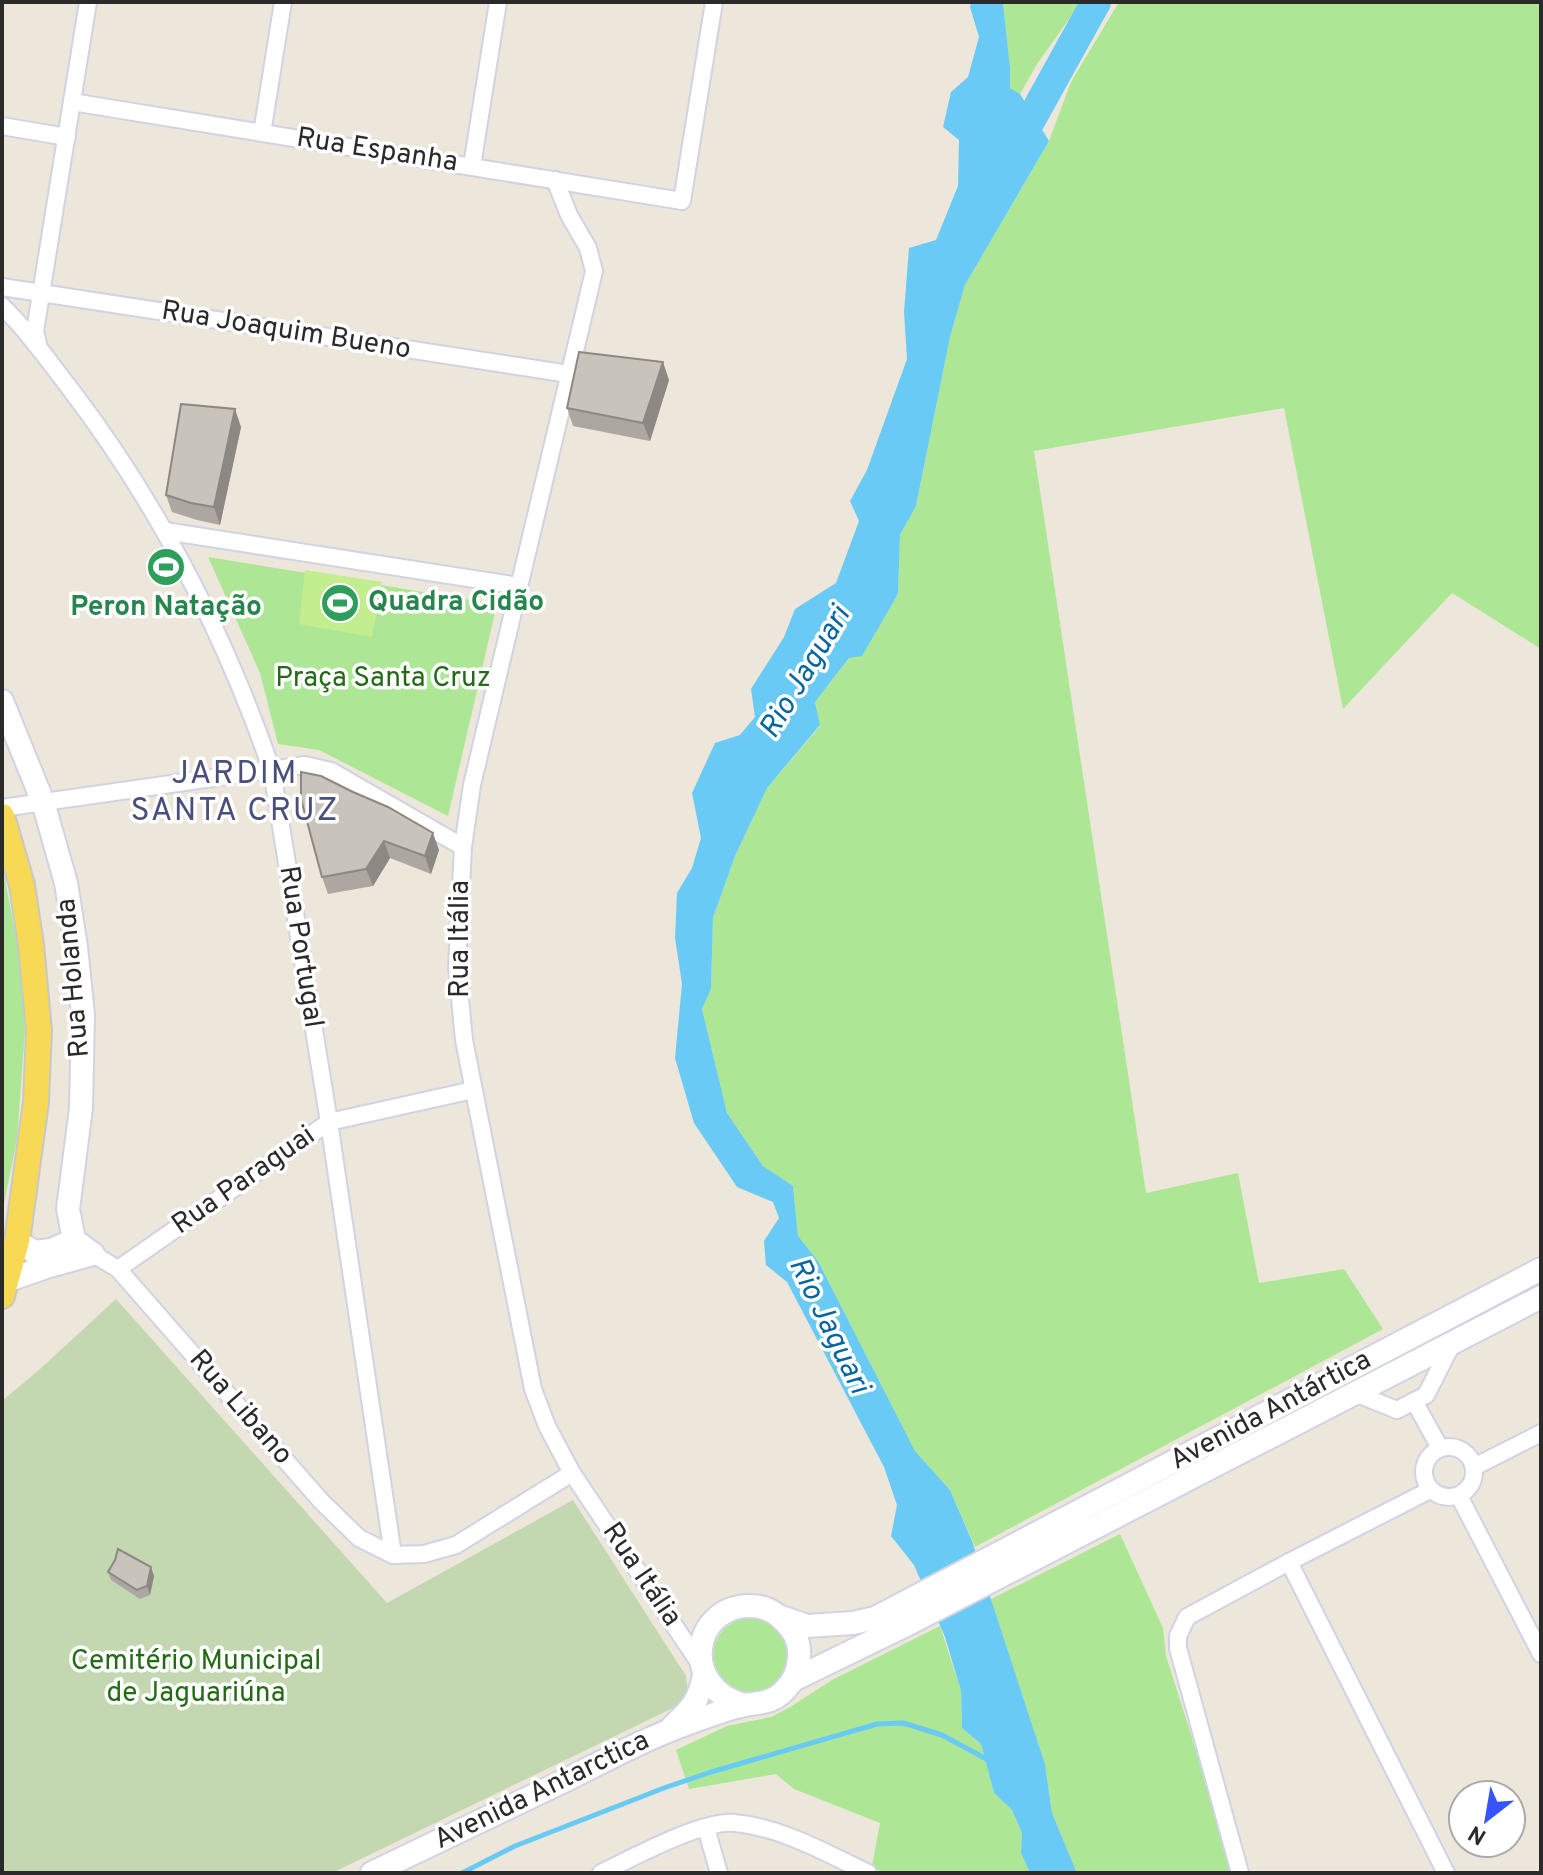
<svg xmlns="http://www.w3.org/2000/svg" width="1543" height="1875" viewBox="0 0 1543 1875" font-family="Overpass,sans-serif">
  <style>
    .green { fill: #ade795 }
    .cemetery { fill: #c3d8b1 }
    .pitch { fill: #c2ee90 }
    .water { fill: #68caf5 }
    .lines { fill: none; stroke-linecap: round; stroke-linejoin: round }
    .stream { stroke: #68caf5; stroke-width: 5 }
    .river { stroke: #68caf5; stroke-width: 30 }
    .street-casing { stroke: #d0d3e4; stroke-width: 20 }
    .secondary-casing { stroke: #d0d3e4; stroke-width: 26 }
    .primary-casing { stroke: #c8c8c8; stroke-width: 28 }
    .street { stroke: #fff; stroke-width: 16 }
    .secondary { stroke: #fff; stroke-width: 22 }
    .primary { stroke: #f8d955; stroke-width: 24 }
    .wall { fill: #aca8a1 }
    .shaded-wall { fill: #8c8883 }
    .building { fill: #c8c3bb; stroke: #8c8883; stroke-width: 2 }
    .labels { text-anchor: middle; dominant-baseline: central; stroke-width: 7; stroke-linejoin: round; paint-order: stroke }
    .street-label { font-size: 28px; fill: #2a2a2a; stroke: #fff }
    .leisure-label { font-size: 28px; font-weight: bold; fill: #27864d; stroke: #fff; text-anchor: start }
    .park-label { font-size: 28px; fill: #246b16; stroke: #fff }
    .water-label { font-size: 30px; font-style: italic; fill: #0666a2; stroke: #fff }
    .quarter-label { font-size: 32px; letter-spacing: 2px; fill: #484f7d; stroke: #fff }
  </style>
  <rect width="100%" height="100%" fill="#ede6db"/>
  <!-- green -->
  <g class="green">
    <path d="M1003,2H1081L1037,64L1020,94L1010,88V68Z"/>
    <path d="M1119,2H1541V649L1452,593L1343,709L1284,408L1034,451L1146,1193L1238,1173L1259,1283L1344,1269L1383,1329L975,1547L950,1490L915,1451L818,1261L798,1236L793,1187L763,1166L727,1113L702,1009L711,989L713,918L735,856L767,788L820,726L815,702L898,595L900,535L916,506L950,337L965,285L1049,141L1071,82Z"/>
    <path d="M208,557L497,604L448,816L319,750L278,744L260,673Z"/>
    <path d="M2,863L20,958L25,1030L17,1140L2,1213Z"/>
    <path d="M1120,1534L1163,1628L1166,1656L1235,1873H1077L1052,1813L1045,1764L991,1599Z"/>
    <circle cx="751" cy="1656" r="38"/>
    <path d="M940,1626L961,1691L962,1728L981,1744L994,1793L1012,1810L1022,1833L1021,1853L1030,1873H883L872,1866L880,1823L794,1789L776,1774L689,1789L676,1750L727,1726L771,1717L792,1706L832,1680Z"/>
  </g>
  <!-- cemetery -->
  <path class="cemetery" d="M116,1299L387,1603L573,1500L686,1676L688,1692L677,1706L332,1873H2V1401L40,1369Z"/>
  <!-- pitch -->
  <path class="pitch" d="M305,570L382,582L372,637L299,624Z"/>
  <!-- water -->
  <path class="water" d="M971,2H1003L1010,68V88L1020,94L1049,141L965,285L950,337L916,506L900,535L898,594L862,656L849,658L815,702L820,725L767,788L735,856L713,918L711,989L702,1009L727,1113L763,1166L793,1186L798,1236L818,1261L915,1451L950,1490L972,1541L1045,1764L1052,1813L1077,1873H1030L1021,1853L1022,1833L1012,1810L994,1793L981,1744L962,1728L961,1691L945,1637L914,1565L891,1536L897,1505L884,1467L787,1282L766,1265L764,1241L779,1218L773,1202L737,1187L694,1123L675,1058L682,984L675,938L677,893L692,868L701,838L692,793L715,743L740,735L755,717L751,689L784,637L795,609L836,583L859,521L850,501L867,470L907,359L904,312L909,248L936,240L958,186L959,140L943,127L951,92L968,77L979,37L970,7Z"/>
  <g class="lines">
    <!-- stream -->
    <path class="stream" d="M462,1873L515,1846L664,1788L711,1772L877,1724L903,1723L942,1735L990,1761"/>
    <!-- river -->
    <path class="river" d="M1014,150L1096,2"/>
    <defs>
      <g id="street">
        <path d="M72,102L682,201L714,2"/>
        <path d="M2,126L67,137"/>
        <path d="M262,133L283,2"/>
        <path d="M472,166L498,2"/>
        <path d="M555,180L569,215L588,248L594,271L472,785L463,847L457,967L464,1040L533,1389L547,1426L572,1473L700,1664"/>
        <path d="M2,287L569,374"/>
        <path d="M2,306C27,330 47,359 68,386C157,502 224,632 272,771L329,1122L393,1555"/>
        <path d="M39,348L35,331L88,2"/>
        <path d="M165,531L519,586"/>
        <path d="M2,808L305,765L331,771L463,847"/>
        <path d="M93,1254L118,1269L321,1501L359,1538L393,1555L424,1554L456,1545L572,1473"/>
        <path d="M118,1269L329,1122L473,1090"/>
        <path d="M1355,1393L1397,1410L1426,1395L1453,1342"/>
        <path d="M1414,1401L1440,1448"/>
        <circle cx="1449" cy="1472" r="25"/>
        <path d="M1474,1467L1541,1433"/>
        <path d="M1459,1496L1541,1654"/>
        <path d="M1289,1562L1446,1873"/>
        <path d="M706,1828L719,1873"/>
        <path d="M601,1873C632,1858 702,1820 734,1823C781,1827 826,1853 868,1873"/>
        <path d="M1240,1873L1178,1648V1636L1187,1617L1289,1562L1430,1490"/>
      </g>
      <g id="secondary">
        <path d="M2,701L43,802L66,883L76,947L83,1015L81,1108L68,1209L74,1240L93,1254"/>
        <path d="M17,1241L34,1252L51,1250L74,1240"/>
        <path d="M6,1281L46,1267L93,1254"/>
        <path d="M781,1617L807,1626L853,1623L875,1618L1541,1269"/>
        <path d="M793,1680L912,1622L1541,1297"/>
        <path d="M672,1727C692,1708 699,1701 704,1675"/>
        <path d="M372,1873C437,1842 503,1810 568,1779C608,1759 647,1738 689,1723C706,1717 723,1710 741,1706C759,1701 769,1706 785,1690C800,1675 805,1647 791,1629C781,1616 769,1606 751,1606C692,1605 679,1687 744,1705"/>
      </g>
      <path id="primary" d="M2,816L22,885L31,945L39,1031L36,1102L17,1241L2,1296"/>
    </defs>
    <!-- street casing -->
    <use href="#street" class="street-casing"/>
    <!-- secondary casing -->
    <use href="#secondary" class="secondary-casing"/>
    <!-- primary casing -->
    <use href="#primary" class="primary-casing"/>
    <!-- street -->
    <use href="#street" class="street"/>
    <!-- secondary -->
    <use href="#secondary" class="secondary"/>
    <!-- primary -->
    <use href="#primary" class="primary"/>
  </g>
  <!-- wall -->
  <g class="wall">
    <path d="M669,380L650,441L573,426L567,408Z"/>
    <path d="M241,427L220,525L197,520L172,512L166,495Z"/>
    <path d="M301,799L439,850L431,874L390,858L373,886L328,894L322,877Z"/>
    <path d="M108,1572L154,1576L150,1595L140,1599L111,1580Z"/>
  </g>
  <!-- shaded-wall -->
  <g class="shaded-wall">
    <path d="M663,362L669,380L650,441L643,423Z"/>
    <path d="M235,409L241,427L220,525L214,507Z"/>
    <path d="M433,833L439,850L431,874L425,856Z"/>
    <path d="M384,841L390,858L373,886L366,869Z"/>
    <path d="M151,1567L154,1576L150,1595L147,1586Z"/>
  </g>
  <!-- building -->
  <g class="building">
    <path d="M579,352L663,362L643,423L567,408Z"/>
    <path d="M181,404L235,409L214,507L191,503L166,495Z"/>
    <path d="M301,772L321,776L353,792L388,807L433,833L425,856L384,841L366,869L322,877L301,799Z"/>
    <path d="M118,1549L151,1567L147,1586L137,1590L108,1572L115,1560Z"/>
  </g>
  <!-- icons -->
  <defs>
    <symbol id="stadium-disc" viewBox="-11 -11 22 22"><circle r="9.5" fill="#2e9e5b" stroke="#fff"/><path d="M0-5a6.5 5 0 1 0 0 10a6.5 5 0 1 0 0-10ZM-3.5-1.8h7v3.6h-7Z" fill="#fff"/></symbol>
  </defs>
  <g fill-rule="evenodd">
    <use href="#stadium-disc" x="144" y="545" width="44" height="44"/>
    <use href="#stadium-disc" x="318" y="581" width="44" height="44"/>
  </g>
  <g class="labels">
    <!-- street labels -->
    <g class="street-label">
      <text transform="translate(377 151) rotate(9)">Rua Espanha</text>
      <text transform="translate(286 331) rotate(9)">Rua Joaquim Bueno</text>
      <text transform="translate(461 939) rotate(-90)">Rua Itália</text>
      <text transform="translate(300 947) rotate(81)">Rua Portugal</text>
      <text transform="translate(74 978) rotate(-95)">Rua Holanda</text>
      <text transform="translate(244 1181) rotate(-35)">Rua Paraguai</text>
      <text transform="translate(240 1408) rotate(49)">Rua Libano</text>
      <text transform="translate(1271 1411) rotate(-28)">Avenida Antártica</text>
      <text transform="translate(641 1575) rotate(56)">Rua Itália</text>
      <text transform="translate(542 1791) rotate(-26)">Avenida Antarctica</text>
    </g>
    <!-- leisure labels -->
    <g class="leisure-label">
      <text x="368" y="603">Quadra Cidão</text>
      <text x="166" y="608" text-anchor="middle">Peron Natação</text>
    </g>
    <!-- park labels -->
    <g class="park-label">
      <text x="383" y="679">Praça Santa Cruz</text>
      <text x="196" y="1662">Cemitério Municipal<tspan x="196" dy="32">de Jaguariúna</tspan></text>
    </g>
    <!-- water labels -->
    <g class="water-label">
      <text transform="translate(806 673) rotate(-59)">Rio Jaguari</text>
      <text transform="translate(828 1326) rotate(64)">Rio Jaguari</text>
    </g>
    <!-- quarter labels -->
    <g class="quarter-label">
      <text x="235" y="775">JARDIM<tspan x="235" dy="37">SANTA CRUZ</tspan></text>
    </g>
  </g>
  <!-- border -->
  <rect width="1543" height="1875" fill="none" stroke="#2a2a2a" stroke-width="8"/>
  <!-- north arrow -->
  <g transform="translate(1487 1819) rotate(211)"><circle r="38" fill="#ffffff" stroke="#aaaaaa" stroke-width="2"/>
  <path d="M0-6L14 30L0 20L-14 30Z" fill="#3653ff"/>
  <text y="-12" font-size="22" font-weight="bold" text-anchor="middle" fill="#2a2a2a">N</text>
  </g>
</svg>
